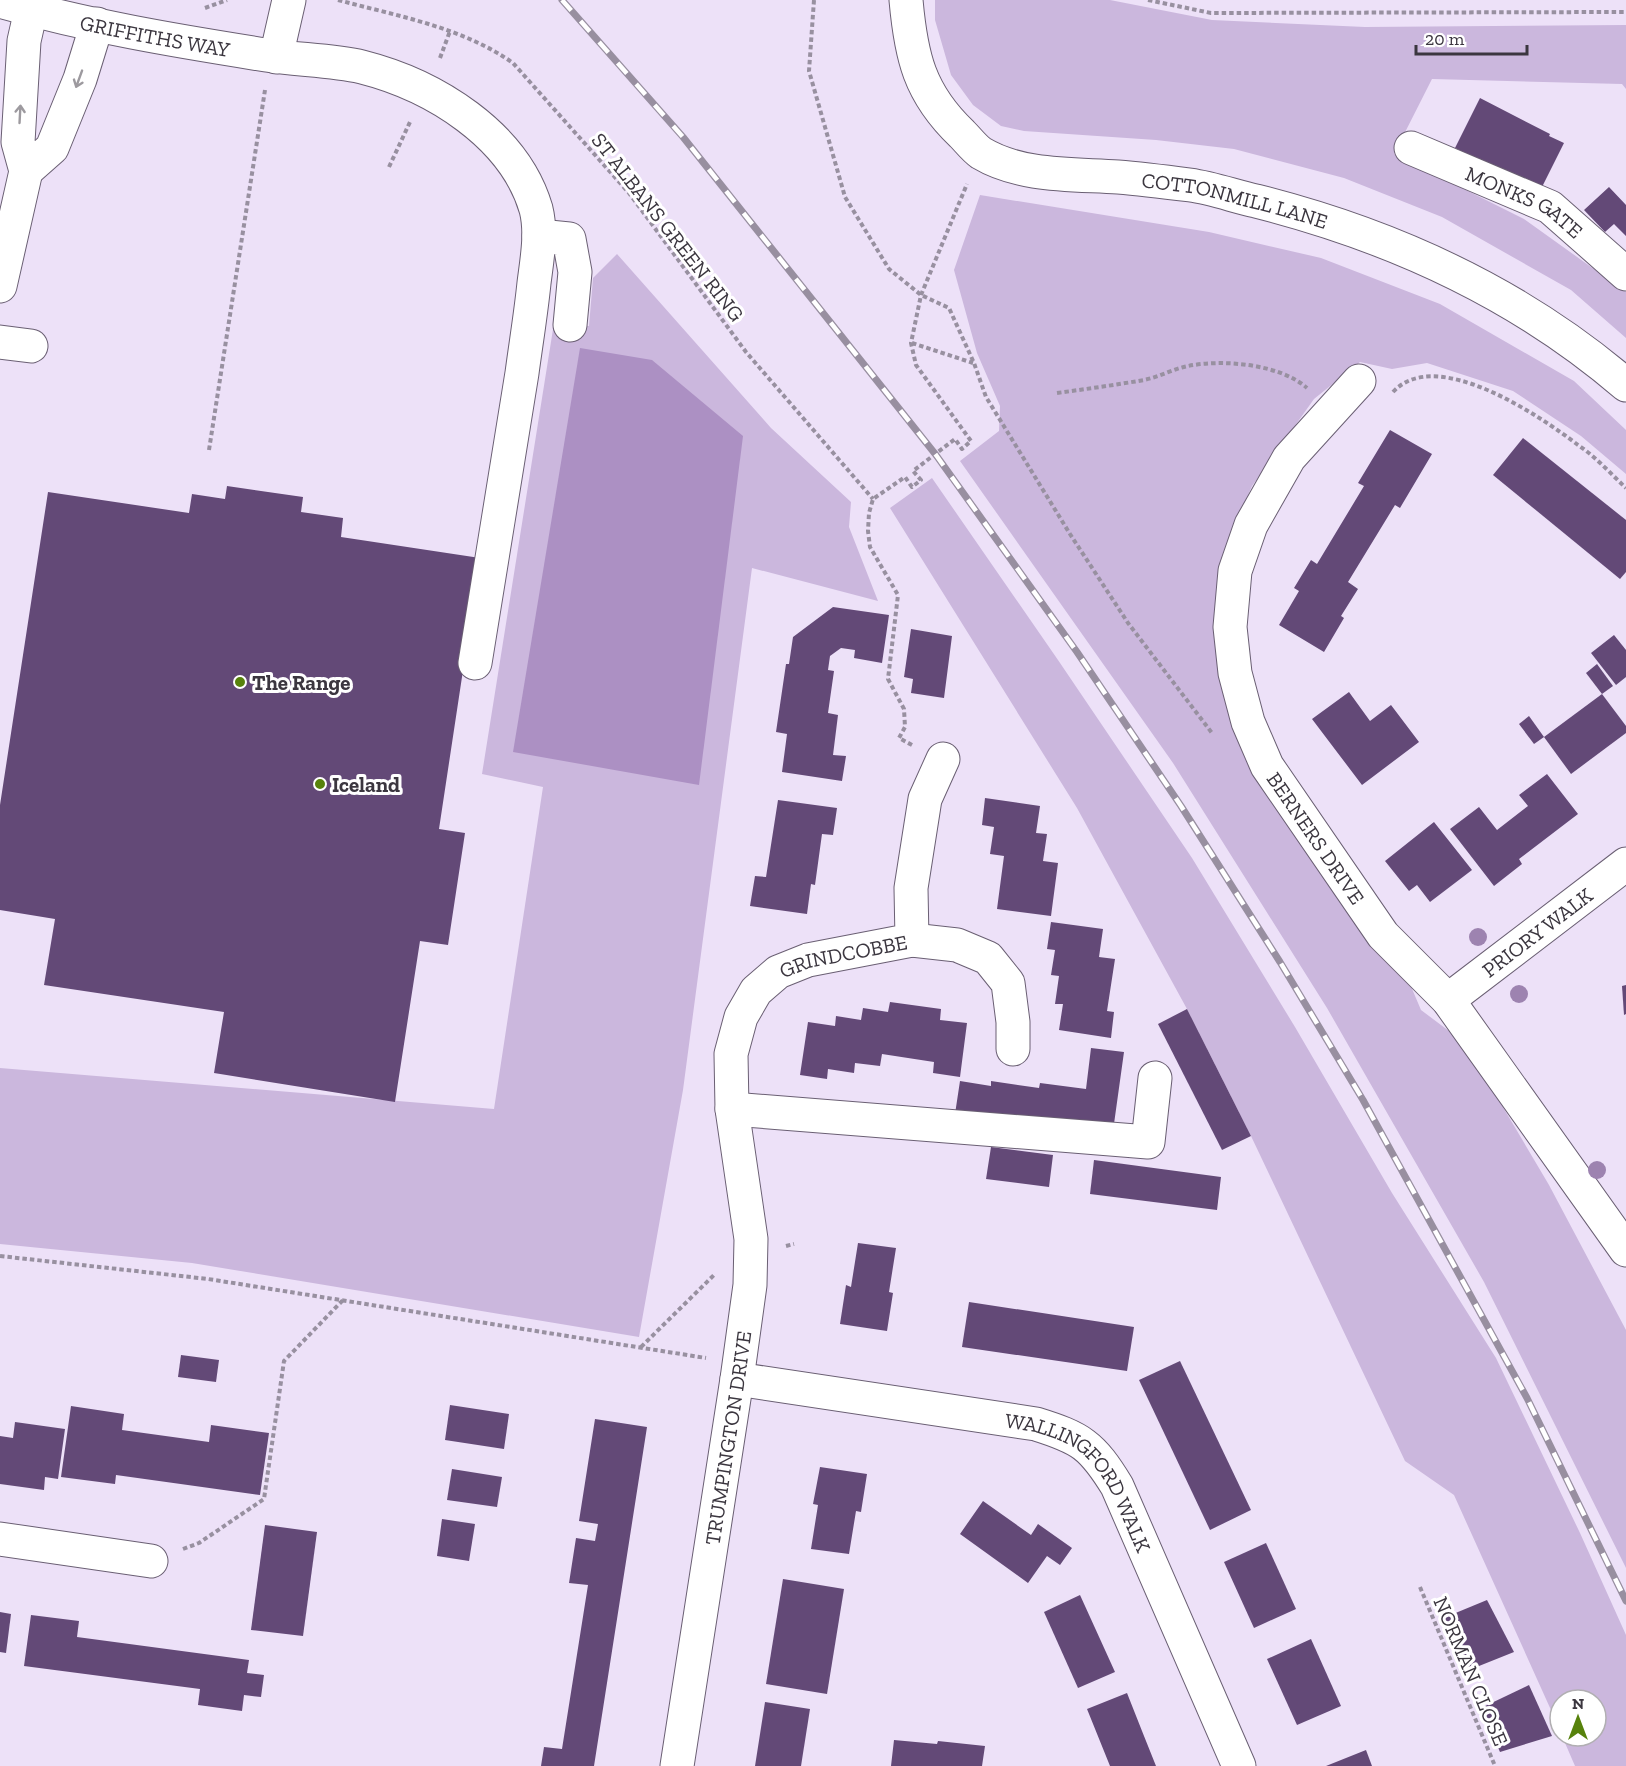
<svg xmlns="http://www.w3.org/2000/svg" width="1626" height="1766" viewBox="0 0 1626 1766" font-family="'Zilla Slab',serif">
  <style>
    .green { fill: #cbb7dd }
    .water { fill: #ac90c3 }
    .building { fill: #634977 }
    .lines { fill: none; stroke-linecap: round; stroke-linejoin: round }
    .minor-casing { stroke: #6a5f73; stroke-width: 35 }
    .path { stroke: #9890a0; stroke-width: 4; stroke-dasharray: 4.5 3; stroke-linecap: butt }
    .minor { stroke: #fff; stroke-width: 33 }
    .rail-casing { stroke: #988fa0; stroke-width: 7 }
    .rail { stroke: #fff; stroke-width: 4.5; stroke-dasharray: 14; stroke-linecap: butt }
    .tree { fill: #9d83b0 }
    .oneway { stroke: #9d9a9f }
    .poi-dot { fill: #57820c; stroke: #fff; stroke-width: 2 }
    .labels { text-anchor: middle; dominant-baseline: central; stroke-width: 6; stroke-linejoin: round; paint-order: stroke }
    .street-label { font-size: 21px; fill: #3b363f; stroke: #fff }
    .poi-label { font-size: 21px; font-weight: bold; fill: #3b363f; stroke: #fff; text-anchor: start }
  </style>
  <rect width="100%" height="100%" fill="#ede1f8"/>
  <!-- green -->
  <g class="green">
    <path d="M935,0H1110L1212,20L1365,27L1626,25V89L1622,84L1432,79L1394,154L1524,219L1626,292V338L1571,290L1442,217L1344,178L1234,149L1156,140L1024,131L1001,126L973,105L951,75L935,20Z"/>
    <path d="M980,195L1209,232L1321,258L1440,304L1574,381L1626,430V474L1581,436L1513,391L1427,363L1392,369L1360,362L1314,399L1252,486L1234,527L1221,664L1407,977L1421,1010L1465,1043L1549,1185L1626,1330V1568L1484,1282L1327,1008L1173,763L960,461L999,431L1000,406L977,353L954,270Z"/>
    <path d="M617,254L771,428L851,502L849,527L878,601L752,568L683,1090L639,1337L192,1263L0,1244V1068L494,1109L543,787L482,774L554,323L589,326L593,278Z"/>
    <path d="M932,478L1058,660L1192,858L1295,1027L1392,1193L1496,1358L1580,1533L1626,1635V1766H1575L1562,1736H1596V1700H1560V1730L1454,1495L1405,1461L1251,1136L1187,1009L1077,808L890,508Z"/>
  </g>
  <!-- water -->
  <path class="water" d="M580,348L652,360L743,436L699,785L513,752Z"/>
  <!-- building -->
  <g class="building">
    <path d="M1480,98L1550,134L1549,136L1564,143L1540,191L1455,148Z"/>
    <path d="M1609,187L1626,205V236L1614,224L1605,232L1584,210Z"/>
    <path d="M1390,430L1432,454L1400,508L1395,505L1348,582L1358,589L1341,616L1344,618L1324,652L1279,625L1299,591L1294,588L1311,560L1317,564L1364,486L1358,483Z"/>
    <path d="M1523,438L1626,520V572L1620,579L1493,475Z"/>
    <path d="M227,486L303,497L301,512L343,518L341,537L480,558L439,829L465,833L448,945L420,941L395,1102L214,1073L224,1012L44,985L55,919L0,910V805L48,492L189,513L192,494L225,499Z"/>
    <path d="M833,607L889,615L882,663L854,658L855,650L841,648L830,656L828,670L834,671L828,713L838,715L833,755L846,756L842,781L782,772L787,734L776,732L786,664H789L793,637Z"/>
    <path d="M911,629L952,636L944,698L911,693L913,679L904,677Z"/>
    <path d="M1614,635L1626,650V677L1616,685L1591,653Z"/>
    <path d="M1597,664L1613,686L1602,694L1586,673Z"/>
    <path d="M1349,692L1370,721L1391,705L1419,742L1362,785L1312,719Z"/>
    <path d="M1602,694L1626,726V733L1571,774L1544,737Z"/>
    <path d="M1529,716L1544,737L1534,744L1519,724Z"/>
    <path d="M1547,774L1578,814L1519,859L1522,864L1494,886L1450,829L1479,807L1497,830L1528,806L1519,795Z"/>
    <path d="M985,798L1040,806L1036,833L1047,834L1043,861L1058,863L1051,916L997,909L1004,856L990,854L994,827L982,825Z"/>
    <path d="M778,800L837,808L833,835L822,834L815,885L811,884L807,914L750,906L755,876L766,877Z"/>
    <path d="M1434,822L1472,870L1430,902L1417,885L1409,891L1385,861Z"/>
    <path d="M1051,922L1103,929L1099,957L1115,959L1107,1011L1114,1012L1111,1038L1059,1030L1063,1004H1055L1059,976L1051,975L1055,950L1047,949Z"/>
    <path d="M1626,985V1014L1624,1015L1622,986Z"/>
    <path d="M890,1002L941,1009L940,1020L967,1023L960,1077L933,1073L934,1062L882,1054L880,1066L855,1063L854,1073L828,1069L827,1079L800,1075L808,1022L835,1026L836,1016L861,1020L863,1008L888,1012Z"/>
    <path d="M1187,1009L1251,1136L1222,1150L1158,1024Z"/>
    <path d="M1091,1048L1124,1052L1113,1131L1081,1123L1035,1116L1034,1120L955,1114L960,1081L991,1086V1081L1039,1088L1040,1083L1086,1089Z"/>
    <path d="M991,1147L1053,1155L1049,1187L986,1179Z"/>
    <path d="M1094,1160L1221,1177L1217,1210L1090,1194Z"/>
    <path d="M858,1243L896,1248L889,1292L893,1293L887,1331L840,1324L846,1285L851,1287Z"/>
    <path d="M969,1302L1134,1327L1127,1371L962,1347Z"/>
    <path d="M181,1355L219,1360L216,1382L178,1377Z"/>
    <path d="M1180,1361L1251,1510L1210,1530L1139,1380Z"/>
    <path d="M450,1405L509,1414L504,1449L445,1440Z"/>
    <path d="M71,1406L124,1414L122,1430L209,1442L211,1425L269,1433L260,1495L116,1475L115,1484L61,1477Z"/>
    <path d="M595,1419L647,1427L630,1536L594,1766H541L544,1747L562,1749L588,1585L569,1583L576,1538L595,1541L598,1524L579,1521Z"/>
    <path d="M15,1422L65,1429L58,1479L45,1477L44,1490L0,1484V1436L13,1438Z"/>
    <path d="M820,1467L867,1474L861,1512L856,1511L849,1554L811,1549L818,1505L813,1504Z"/>
    <path d="M452,1469L502,1477L497,1507L447,1500Z"/>
    <path d="M983,1501L1031,1535L1038,1524L1072,1548L1060,1565L1047,1556L1028,1583L960,1534Z"/>
    <path d="M442,1519L475,1524L469,1561L437,1556Z"/>
    <path d="M265,1525L317,1532L303,1636L251,1630Z"/>
    <path d="M1266,1543L1296,1609L1254,1628L1224,1562Z"/>
    <path d="M783,1579L844,1589L827,1694L766,1684Z"/>
    <path d="M1080,1595L1115,1672L1078,1688L1044,1612Z"/>
    <path d="M1487,1600L1514,1652L1464,1672L1441,1619Z"/>
    <path d="M0,1612L11,1614L6,1653L0,1652Z"/>
    <path d="M31,1615L79,1621L77,1637L249,1660L247,1673L264,1675L261,1697L244,1695L242,1711L198,1705L200,1689L24,1666Z"/>
    <path d="M1311,1639L1341,1706L1297,1725L1267,1659Z"/>
    <path d="M1529,1685L1552,1736L1500,1752L1481,1708Z"/>
    <path d="M1127,1693L1142,1731L1156,1766H1110L1087,1709Z"/>
    <path d="M765,1702L810,1709L801,1766H755Z"/>
    <path d="M894,1740L937,1744L938,1741L985,1746L982,1766H891Z"/>
    <path d="M1366,1750L1372,1766H1326Z"/>
  </g>
  <g class="lines">
    <defs>
      <g id="minor">
        <path id="s1" d="M906,0C911,56 919,93 962,134C968,140 974,148 981,153C1021,177 1073,174 1118,177C1142,179 1166,182 1190,185C1212,188 1234,196 1256,201C1391,235 1520,294 1626,385"/>
        <path id="s2" d="M0,1C87,26 177,41 266,55C296,60 333,60 362,67C433,85 514,134 536,209C542,233 537,259 534,283C531,313 526,343 522,373C506,470 491,566 475,663"/>
        <path d="M276,57L289,0"/>
        <path id="s3" d="M1411,148L1550,207L1626,274"/>
        <path d="M26,171L52,148L80,79L97,24"/>
        <path d="M539,236L569,239L575,272L570,325"/>
        <path d="M0,286L26,171L18,142L24,41L31,10"/>
        <path d="M0,342L31,346"/>
        <path id="s4" d="M1359,381L1289,458L1251,525L1235,571L1230,627L1235,673L1248,722L1267,766L1383,935L1448,1000L1626,1250"/>
        <path d="M912,940L957,945L988,958L1008,983L1013,1022V1049"/>
        <path id="s5" d="M1448,1000L1626,864"/>
        <path d="M732,1109L1148,1142L1155,1078"/>
        <path id="s6" d="M737,1379L1036,1424C1081,1438 1092,1445 1117,1486L1239,1766"/>
        <path d="M0,1539L151,1561"/>
        <path id="s7" d="M677,1766L737,1379L750,1285L751,1239L732,1109L731,1054L741,1017L756,991L778,972L808,960L912,940L911,888L925,799L943,759"/>
      </g>
    </defs>
    <!-- minor casing -->
    <use href="#minor" class="minor-casing"/>
    <!-- path -->
    <g class="path">
      <path d="M338,0C397,16 462,27 513,63L629,193L746,352L873,499"/>
      <path d="M814,0L809,71L845,197L889,269L921,295L949,308L974,363L986,397L1070,534L1128,623L1212,733"/>
      <path d="M1148,0L1211,13L1626,12"/>
      <path d="M205,8L227,0"/>
      <path d="M440,58L450,31"/>
      <path d="M389,167L410,122"/>
      <path d="M912,343L973,363"/>
      <path d="M1393,392C1436,345 1540,416 1578,445C1596,457 1611,474 1626,488"/>
      <path d="M1057,393C1086,389 1115,385 1144,380C1159,377 1173,369 1188,366C1223,359 1280,364 1307,388"/>
      <path d="M209,450L265,90"/>
      <path d="M912,745L899,738L905,727L904,709L888,679L898,595L870,547L868,531L869,513L873,499L905,477L912,487L921,480L913,471L955,439L962,449L971,441L916,365L911,343L921,295L967,184"/>
      <path d="M786,1246L794,1244"/>
      <path d="M0,1256L208,1279L706,1358"/>
      <path d="M641,1347L714,1275"/>
      <path d="M183,1549L199,1543L264,1499L284,1361L343,1300"/>
      <path d="M1420,1587L1495,1766"/>
    </g>
    <!-- minor -->
    <use href="#minor" class="minor"/>
    <defs>
      <path id="rail" d="M562,0L683,137L936,455L1077,652L1181,806L1280,962L1363,1100L1527,1398L1626,1601"/>
    </defs>
    <!-- rail casing -->
    <use href="#rail" class="rail-casing"/>
    <!-- rail -->
    <use href="#rail" class="rail"/>
  </g>
  <!-- trees -->
  <g class="tree">
    <circle cx="1478" cy="937" r="9"/>
    <circle cx="1519" cy="994" r="9"/>
    <circle cx="1597" cy="1170" r="9"/>
  </g>
  <!-- one-way arrows -->
  <defs><path id="oneway-shaft" d="M-6 0H5M1.5-3L5.5 0L1.5 3" fill="none" stroke-width="1.6" stroke-linecap="round" stroke-linejoin="round" transform="scale(1.5)"/></defs>
  <g class="oneway">
    <use href="#oneway-shaft" transform="translate(79 79) rotate(110)"/>
    <use href="#oneway-shaft" transform="translate(20 114) rotate(-87)"/>
  </g>
  <!-- markers -->
  <g class="poi-dot">
    <circle cx="240" cy="682" r="6"/>
    <circle cx="320" cy="784" r="6"/>
  </g>
  <g class="labels">
    <!-- street labels -->
    <g class="street-label">
      <text stroke="none"><textPath href="#s2" startOffset="159">GRIFFITHS WAY</textPath></text>
      <text stroke="none"><textPath href="#s1" startOffset="436">COTTONMILL LANE</textPath></text>
      <text stroke="none"><textPath href="#s3" startOffset="126">MONKS GATE</textPath></text>
      <text transform="translate(668 227) rotate(52)">ST ALBANS GREEN RING</text>
      <text stroke="none"><textPath href="#s4" startOffset="518">BERNERS DRIVE</textPath></text>
      <text stroke="none"><textPath href="#s5" startOffset="112">PRIORY WALK</textPath></text>
      <text stroke="none"><textPath href="#s7" startOffset="884">GRINDCOBBE</textPath></text>
      <text stroke="none"><textPath href="#s7" startOffset="332">TRUMPINGTON DRIVE</textPath></text>
      <text stroke="none"><textPath href="#s6" startOffset="375">WALLINGFORD WALK</textPath></text>
      <text transform="translate(1471 1671) rotate(67)">NORMAN CLOSE</text>
    </g>
    <!-- poi labels -->
    <g class="poi-label">
      <text x="252" y="682">The Range</text>
      <text x="332" y="784">Iceland</text>
    </g>
  </g>
  <!-- north arrow -->
  <g transform="translate(1578 1718)"><circle r="28" fill="#ffffff" stroke="#b1afb2" stroke-width="1.5"/>
  <path d="M0-4.5L10 22L0 15L-10 22Z" fill="#57820c"/>
  <text y="-9" font-size="16" font-weight="bold" text-anchor="middle" fill="#3b363f">N</text>
  </g>
  <!-- scale -->
  <path d="M1416 45v9h111v-9" fill="none" stroke="#3b363f" stroke-width="3"/>
  <text x="1425" y="45" font-size="18" fill="#3b363f" stroke="#ffffff" stroke-width="4.5" paint-order="stroke">20 m</text>
</svg>
